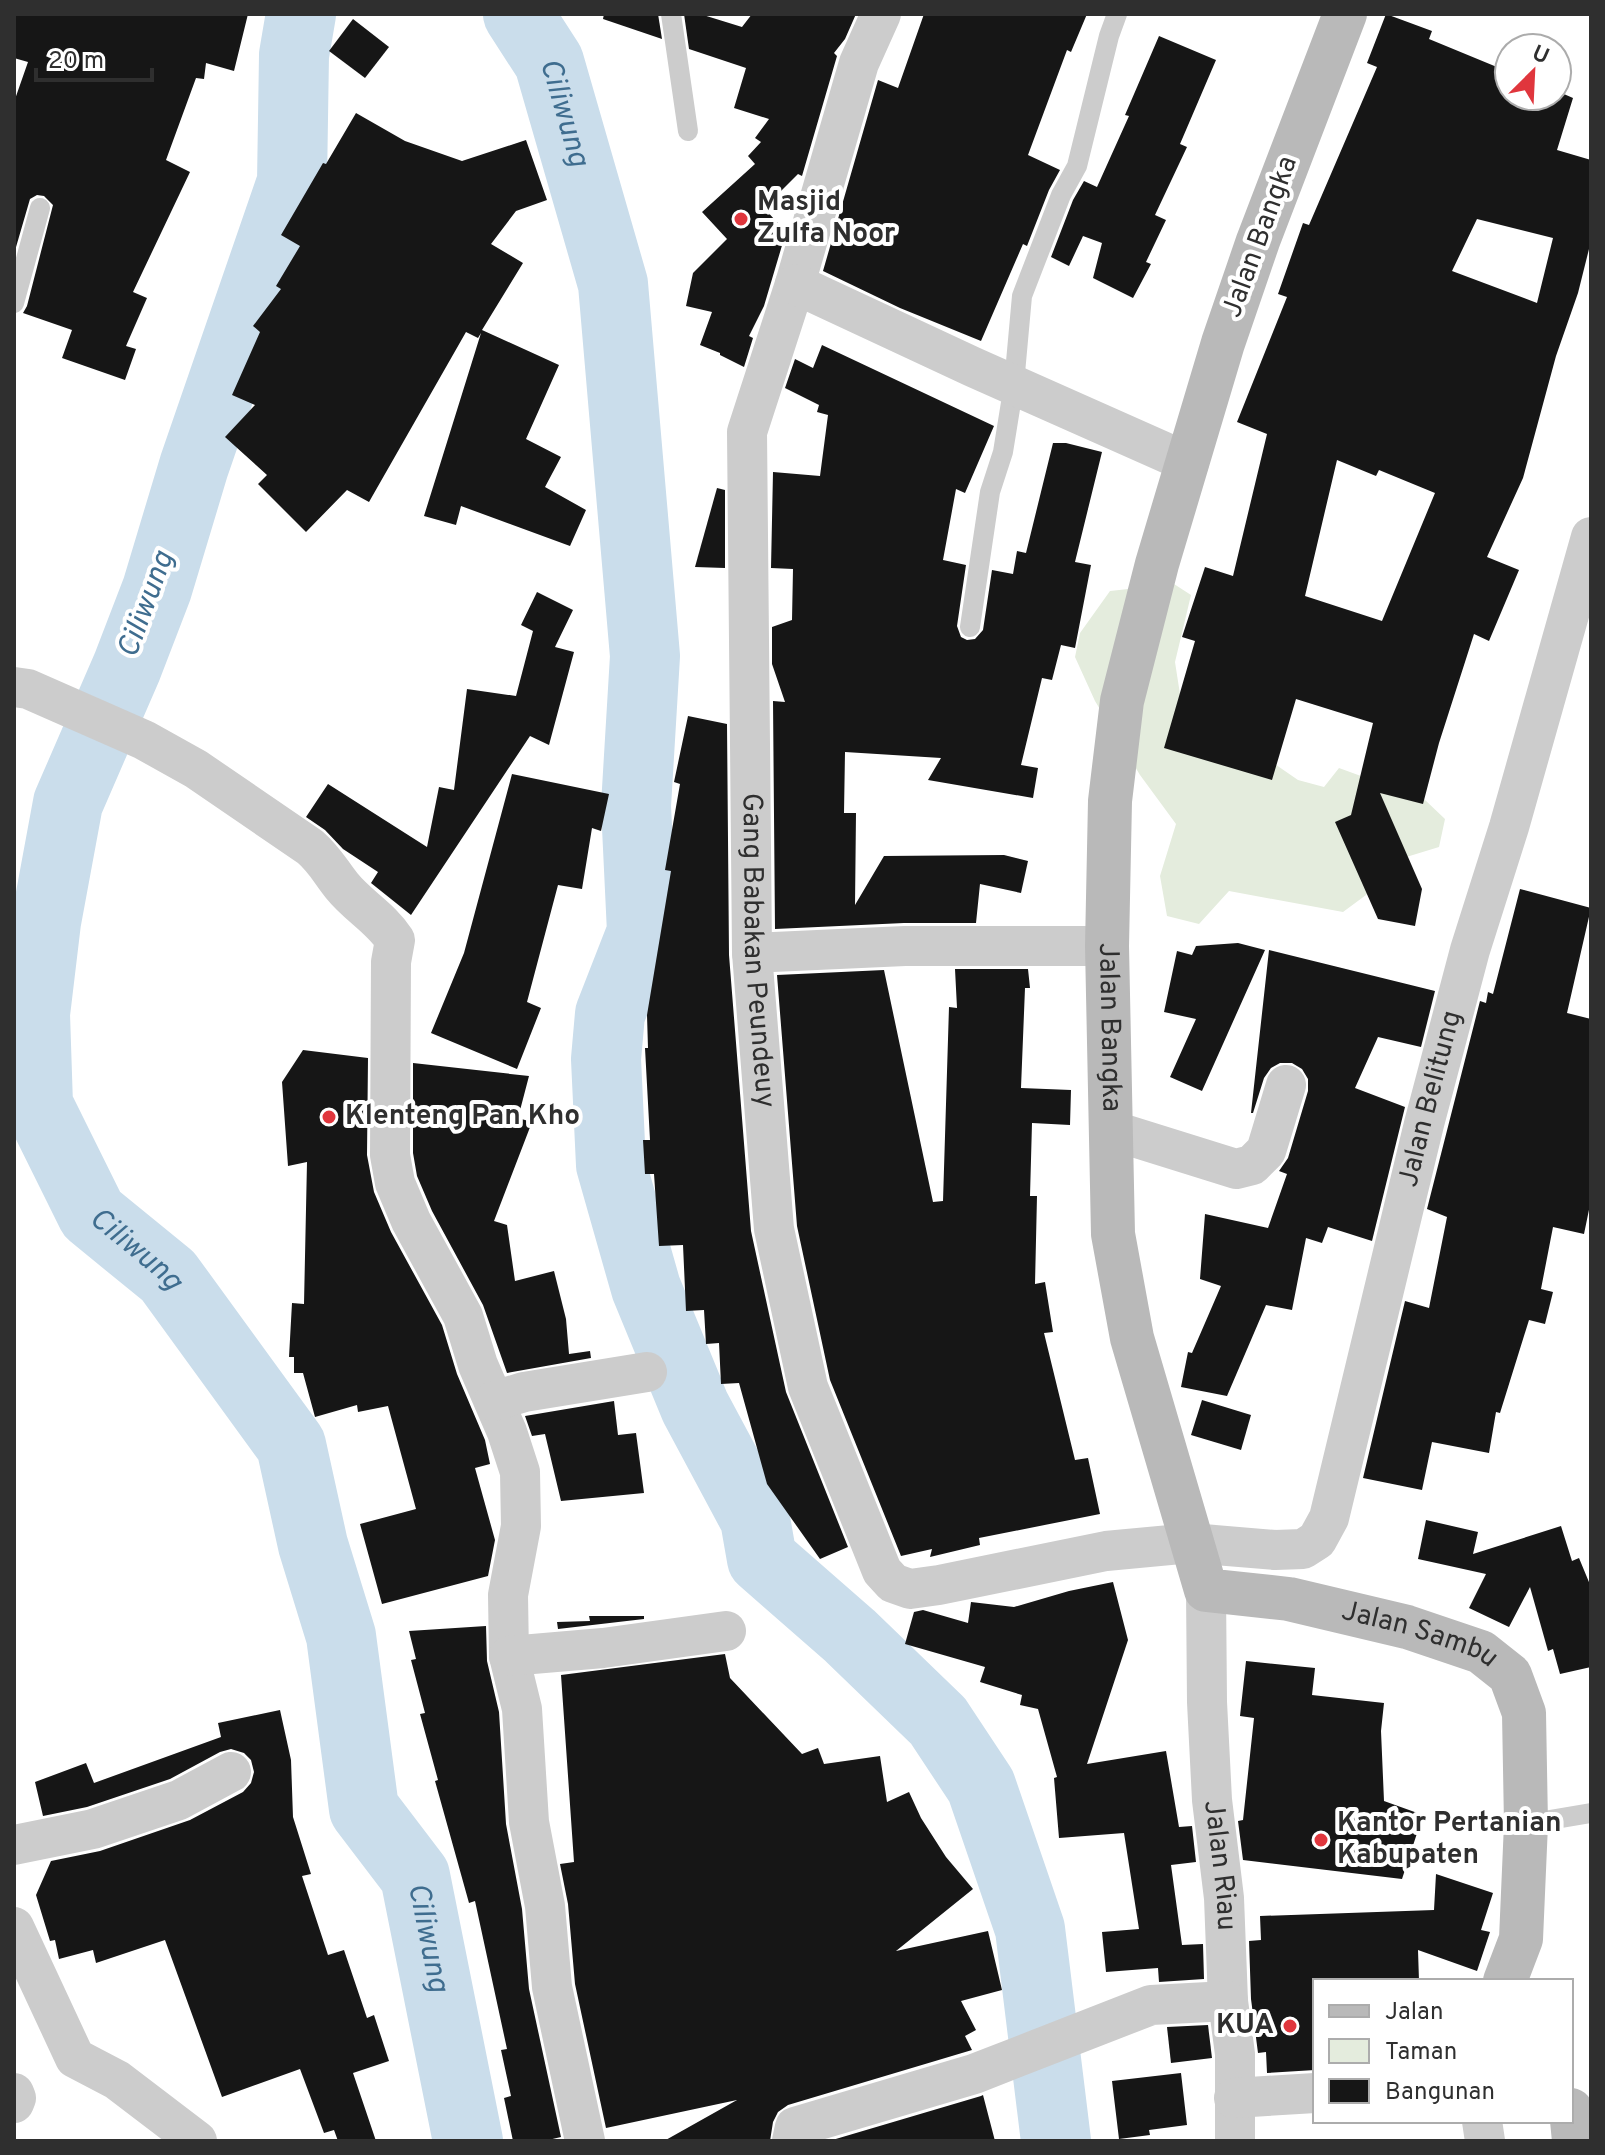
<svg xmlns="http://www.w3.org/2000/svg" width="1605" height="2155" viewBox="0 0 1605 2155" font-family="Overpass,sans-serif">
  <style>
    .green { fill: #e4ecdd }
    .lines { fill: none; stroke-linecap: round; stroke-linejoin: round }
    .river { stroke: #caddeb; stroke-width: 70 }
    .building { fill: #161616; fill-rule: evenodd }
    .lane { stroke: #ccc; stroke-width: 20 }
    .street { stroke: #ccc; stroke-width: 40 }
    .secondary { stroke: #b9b9b9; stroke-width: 44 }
    .poi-dot { fill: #e0363d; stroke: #fff; stroke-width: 3 }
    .labels { text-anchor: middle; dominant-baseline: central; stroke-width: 8; stroke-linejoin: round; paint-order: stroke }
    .poi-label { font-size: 28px; font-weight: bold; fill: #2f2f2f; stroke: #fff; text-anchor: start }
    .street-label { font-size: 28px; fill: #2f2f2f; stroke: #fff }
    .water-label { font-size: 30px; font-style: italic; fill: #3f6d8f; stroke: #fff }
  </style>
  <rect width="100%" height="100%" fill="#fff"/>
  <!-- green -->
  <path class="green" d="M1174,584L1191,595L1175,662L1184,720L1253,749L1298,780L1324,787L1339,768L1424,799L1445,819L1439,847L1390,862L1366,895L1343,912L1229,891L1199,924L1167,916L1160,876L1176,824L1140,775L1095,701L1075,657L1080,633L1110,591Z"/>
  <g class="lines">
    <!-- river -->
    <g class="river">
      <path id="s1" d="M301,14L294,55L292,182L194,466L157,589L127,667L68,803L46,922L35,1014L38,1105L92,1214L168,1276L291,1445L313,1545L341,1636L364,1809L415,1876L468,2141"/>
      <path id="s2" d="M518,14L549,62L613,284L645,656L636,806L642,932L610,1014L606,1059L611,1165L646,1288L695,1407L755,1519L762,1559L850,1636L938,1721L981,1786L1030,1929L1056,2141"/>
    </g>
  </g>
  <!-- building -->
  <g class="building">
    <path d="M14,14H248L234,71L206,63L204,79L196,78L166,160L190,172L133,292L147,298L126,346L136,349L125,380L62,358L72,330L23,313L27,306L53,205L44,196L37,195L30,199L14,254V102L28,62L14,58Z"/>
    <path d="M604,14H658L662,39L603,19Z"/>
    <path d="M684,14H700L742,27L752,14H856L845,39L834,53L837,56L802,176L798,174L764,208L786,232L764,306L749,336L753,338L744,367L720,355V353L700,345L712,312L686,306L693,273L727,239L702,212L755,164L748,156L761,142L755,138L769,119L734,108L746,68L689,49Z"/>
    <path d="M924,14H1087L1071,52L1067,50L1028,155L1060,170L1049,190L1027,246L1023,244L981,341L900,308L823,271L878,80L898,88Z"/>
    <path d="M1386,14L1432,31L1429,39L1509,72V96H1557V91L1573,98L1557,150L1591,160V241L1578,293L1556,356L1523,478L1487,557L1519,570L1489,641L1474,634L1439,743L1423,804L1380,793L1422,889L1415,926L1378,919L1335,822L1351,815L1373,723L1296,699L1272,780L1164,748L1195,641L1182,637L1205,567L1233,576L1267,434L1237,422L1287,297L1278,294L1303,223L1309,225L1377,67L1367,63ZM1477,219L1553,238L1537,303L1452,271ZM1337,460L1376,476L1379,470L1435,493L1382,621L1305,596Z"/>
    <path d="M353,19L389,47L365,78L329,51Z"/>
    <path d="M1159,36L1216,60L1180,144L1187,147L1155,215L1166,220L1146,262L1151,264L1133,298L1093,278L1102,243L1083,236L1069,266L1051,257L1073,200L1084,181L1097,187L1129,116L1125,115Z"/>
    <path d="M356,113L405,141L462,161L526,140L547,200L516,211L491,244L523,263L482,330L559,365L526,439L561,457L545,487L586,510L570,546L461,506L456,525L424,516L481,333L478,338L466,332L369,502L347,490L306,532L258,484L267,475L225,437L255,405L232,395L260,332L253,326L281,289L276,286L300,246L281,235L323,163L326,164Z"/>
    <path d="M822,345L994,426L965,493L956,489L943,560L966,565L957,626L961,637L967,640L975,639L983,630L992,570L1013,574L1017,551L1026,553L1053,443H1066L1102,452L1075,562L1091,565L1075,648L1061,645L1052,680L1042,678L1021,765L1038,768L1033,798L928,780L941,758L845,752L844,813H856L855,905L884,856L1004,855L1028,861L1021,893L980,884L976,923H904L775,929L773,701L785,702L772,664V627L792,620L793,569L771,568L773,472L820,476L828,415L817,412L819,405L785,388L795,359L813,368Z"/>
    <path d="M717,488L725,490V568L695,567Z"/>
    <path d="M537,592L573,610L555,647L574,652L549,745L530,736L411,915L371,883L378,872L343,849L325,830L306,817L328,784L427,847L439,787L454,790L467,689L516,696L533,631L521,625Z"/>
    <path d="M688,716L727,724L729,955L751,1231L786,1392L848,1547L820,1559L767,1484L739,1383L721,1384L719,1343L706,1344L704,1310L686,1311L683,1245L659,1246L654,1174H645L643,1140H650L645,1048H648L647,1015L671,871L665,870L680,784L674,782Z"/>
    <path d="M512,774L609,794L601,831L592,828L582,889L558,885L527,1002L541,1008L517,1069L431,1033L464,953Z"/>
    <path d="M1520,889L1591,908L1567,1013L1591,1019V1200L1584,1234L1553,1227L1541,1289L1553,1292L1545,1324L1529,1320L1500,1413L1496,1412L1489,1453L1432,1442L1422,1490L1363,1478L1405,1301L1429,1308L1447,1217L1427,1209L1480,1001L1486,1003L1488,992L1493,994Z"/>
    <path d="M1238,943L1265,950L1202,1091L1170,1077L1196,1019L1164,1012L1177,951L1192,955L1196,946Z"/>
    <path d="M1269,950L1435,991L1421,1047L1378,1037L1355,1088L1405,1107L1372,1241L1328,1227L1322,1243L1306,1238L1292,1310L1266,1305L1227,1396L1181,1387L1188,1352L1192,1353L1221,1286L1200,1279L1205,1214L1268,1228L1287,1174L1279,1171L1288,1158L1308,1091V1079L1302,1069L1292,1063H1280L1271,1068L1264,1078L1253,1113H1251Z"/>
    <path d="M955,969H1028L1030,988H1025L1021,1088L1071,1090L1070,1125L1032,1123L1030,1196H1037L1035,1284L1045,1282L1053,1332L1044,1333L1075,1460L1088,1458L1100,1514L979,1538L980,1545L930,1557L932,1549L901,1556L830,1380L797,1226L777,975L884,970L933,1202L943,1201L949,1007L957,1008Z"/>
    <path d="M303,1050L368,1058L367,1155L374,1192L391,1232L442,1325L457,1374L485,1440L490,1464L475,1468L495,1540L488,1576L382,1604L360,1524L416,1509L388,1406L358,1412L357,1405L315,1417L303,1373H294V1357H289L292,1303L304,1304L307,1162L288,1166L282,1082Z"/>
    <path d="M413,1063L529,1076L518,1118L532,1122L494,1221L507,1225L515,1281L554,1271L566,1319L569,1354L590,1351L591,1358L507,1373L483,1305L432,1211L417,1176L413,1153Z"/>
    <path d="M1202,1400L1251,1415L1241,1450L1191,1435Z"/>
    <path d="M614,1401L618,1435L636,1433L644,1493L561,1501L545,1434L532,1436L525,1416Z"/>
    <path d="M1426,1520L1478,1532L1473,1554L1561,1526L1572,1561L1579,1558L1591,1587V1667L1560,1674L1553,1649L1548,1651L1530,1587L1509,1627L1469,1608L1486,1574L1418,1559Z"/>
    <path d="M1113,1582L1128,1640L1087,1764L1166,1751L1179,1827L1192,1826L1196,1862L1171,1865L1182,1945L1203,1944L1204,1979L1159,1982L1158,1968L1106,1972L1102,1932L1139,1929L1124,1833L1059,1838L1054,1778L1057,1777L1038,1709L1020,1705L1022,1695L980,1682L985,1667L905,1644L914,1612L923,1610L968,1623L971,1602L1014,1607L1069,1591Z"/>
    <path d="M589,1616H644V1619L558,1629L557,1622L590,1621Z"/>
    <path d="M486,1626L487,1661L499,1712L506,1824L522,1909L529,1989L561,2137L544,2141H513L504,2098L511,2096L501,2050L507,2049L475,1901L469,1903L435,1781L438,1780L420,1714L425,1713L411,1660L416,1659L409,1631Z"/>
    <path d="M725,1654L730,1678L802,1754L818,1748L824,1764L880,1756L887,1802L909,1792L921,1818L946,1857L973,1889L896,1951L988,1931L1002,1990L961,2001L976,2030L965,2036L972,2050L788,2105L778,2112L773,2122L770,2141H664L737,2100L606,2128L575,1984L568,1904L560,1864L574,1862L561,1675Z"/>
    <path d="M1246,1661L1315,1668L1312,1695L1384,1703L1381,1731L1384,1801L1423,1815L1402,1879L1243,1860L1238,1821L1243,1820L1254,1718L1240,1716Z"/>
    <path d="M280,1710L291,1760L293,1817L311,1874L302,1876L328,1955L344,1950L367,2018L374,2015L389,2061L353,2073L376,2141H338L334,2130L324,2133L300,2069L222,2097L165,1940L96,1963L93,1950L59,1959L55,1940L50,1941L36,1895L51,1861L100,1851L190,1820L243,1792L251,1783L254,1772L251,1760L244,1753L231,1749L220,1752L170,1779L87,1807L43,1816L35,1782L86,1763L94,1783L221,1737L218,1723Z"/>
    <path d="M1436,1874L1493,1893L1481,1930L1490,1932L1477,1971L1418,1950L1419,1981H1315V2070L1267,2073L1266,2052L1258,2053L1251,1999L1249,1941L1261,1940L1260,1916L1434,1910Z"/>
    <path d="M1208,2025L1212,2058L1171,2063L1167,2027Z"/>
    <path d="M1181,2073L1187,2125L1149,2130L1150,2135L1119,2139L1112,2081Z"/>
    <path d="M983,2095L995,2141H829L981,2096Z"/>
  </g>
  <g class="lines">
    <!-- lane -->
    <g class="lane">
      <path d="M671,14L688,131"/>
      <path d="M14,303L40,208"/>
      <path d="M970,627L990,492L1003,452L1014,384L1022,296L1061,195L1077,166L1109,36L1117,14"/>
      <path d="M1526,1824L1591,1813"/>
    </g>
    <!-- street -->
    <g class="street">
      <path id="s3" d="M881,14L859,63L795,284L747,432L752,953L774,1229L808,1387L882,1571L893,1583L910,1589L939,1585L1106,1551L1191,1543L1275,1550L1303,1549L1317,1540L1329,1518L1424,1124L1470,950L1509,827L1591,537"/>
      <path d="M795,284L973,367L1189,463"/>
      <path d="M14,687L28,689L144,740L196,769L310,847C325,860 330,871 342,886C358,906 381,918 395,940L391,962L390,1155L395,1183L411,1221L463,1316L478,1365L507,1432L520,1472L521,1526L508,1595L509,1656L522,1709L529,1822L545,1906L552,1987L585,2141"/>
      <path d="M752,953L905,946H1107"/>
      <path d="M1111,1130L1236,1169L1252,1165L1266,1151L1286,1085"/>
      <path d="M494,1401L524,1392L647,1372"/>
      <path id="s4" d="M1206,1590L1207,1702L1212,1800L1224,1898L1228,2001L1235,2054V2141"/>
      <path d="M509,1656L603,1648L726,1631"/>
      <path d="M14,1845L93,1829L179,1800L231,1772"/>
      <path d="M14,1927L75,2058L117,2080L197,2141"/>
      <path d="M14,2093L16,2098L14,2103"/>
      <path d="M1234,2098L1315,2093"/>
      <path d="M1482,2121L1485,2141"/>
      <path d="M792,2141L795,2127L974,2074L1151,2005L1228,2001"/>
    </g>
    <!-- secondary -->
    <g class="secondary">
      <path id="s5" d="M1345,14L1258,241L1223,343L1157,564L1122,701L1110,801L1107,946L1113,1234L1132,1338L1206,1590L1289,1599L1407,1627L1481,1652L1510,1675L1524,1713L1526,1824L1521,1939L1505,1981"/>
      <path d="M1571,2110L1574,2141"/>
    </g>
  </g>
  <!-- markers -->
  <g class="poi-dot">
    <circle cx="741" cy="219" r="8"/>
    <circle cx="329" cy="1117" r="8"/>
    <circle cx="1321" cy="1840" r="8"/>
    <circle cx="1290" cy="2026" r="8"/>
  </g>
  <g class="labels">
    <!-- poi labels -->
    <g class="poi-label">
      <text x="757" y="203">Masjid<tspan x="757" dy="32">Zulfa Noor</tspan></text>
      <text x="345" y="1117">Klenteng Pan Kho</text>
      <text x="1337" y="1824">Kantor Pertanian<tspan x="1337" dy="32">Kabupaten</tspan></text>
      <text x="1274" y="2026" text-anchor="end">KUA</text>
    </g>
    <!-- street labels -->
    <g class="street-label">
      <text transform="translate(1261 237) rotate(-70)">Jalan Bangka</text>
      <text stroke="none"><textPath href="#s3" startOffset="958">Gang Babakan Peundeuy</textPath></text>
      <text stroke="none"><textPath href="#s5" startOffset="1050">Jalan Bangka</textPath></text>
      <text stroke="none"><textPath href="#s3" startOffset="2502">Jalan Belitung</textPath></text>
      <text stroke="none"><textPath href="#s5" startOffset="1844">Jalan Sambu</textPath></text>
      <text stroke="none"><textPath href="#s4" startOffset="276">Jalan Riau</textPath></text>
    </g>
    <!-- water labels -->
    <g class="water-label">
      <text stroke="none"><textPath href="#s2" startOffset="110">Ciliwung</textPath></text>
      <text transform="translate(147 605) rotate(-70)">Ciliwung</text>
      <text stroke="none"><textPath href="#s1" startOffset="1312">Ciliwung</textPath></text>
      <text stroke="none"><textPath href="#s1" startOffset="2082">Ciliwung</textPath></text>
    </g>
  </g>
  <!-- border -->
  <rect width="1605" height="2155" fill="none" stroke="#2f2f2f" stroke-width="32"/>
  <!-- legend -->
  <rect x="1313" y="1979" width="260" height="144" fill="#ffffff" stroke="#acacac" stroke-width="2"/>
  <rect x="1329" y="2005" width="40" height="12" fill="#b9b9b9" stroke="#acacac" stroke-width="2"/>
  <text x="1385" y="2019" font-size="24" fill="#2f2f2f">Jalan</text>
  <rect x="1329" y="2039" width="40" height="24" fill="#e4ecdd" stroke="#acacac" stroke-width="2"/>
  <text x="1385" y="2059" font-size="24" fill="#2f2f2f">Taman</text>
  <rect x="1329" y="2079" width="40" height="24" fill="#161616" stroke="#acacac" stroke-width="2"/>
  <text x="1385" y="2099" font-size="24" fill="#2f2f2f">Bangunan</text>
  <!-- north arrow -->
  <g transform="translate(1533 72) rotate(24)"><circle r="38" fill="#ffffff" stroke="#acacac" stroke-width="2"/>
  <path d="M0-6L14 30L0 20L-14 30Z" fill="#e0363d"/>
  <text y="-12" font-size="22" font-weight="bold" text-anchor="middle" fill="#2f2f2f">U</text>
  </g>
  <!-- scale -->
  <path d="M36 68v12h116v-12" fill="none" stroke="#2f2f2f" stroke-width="4"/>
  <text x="48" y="68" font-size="24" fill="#2f2f2f" stroke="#ffffff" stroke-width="6" paint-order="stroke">20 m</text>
</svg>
